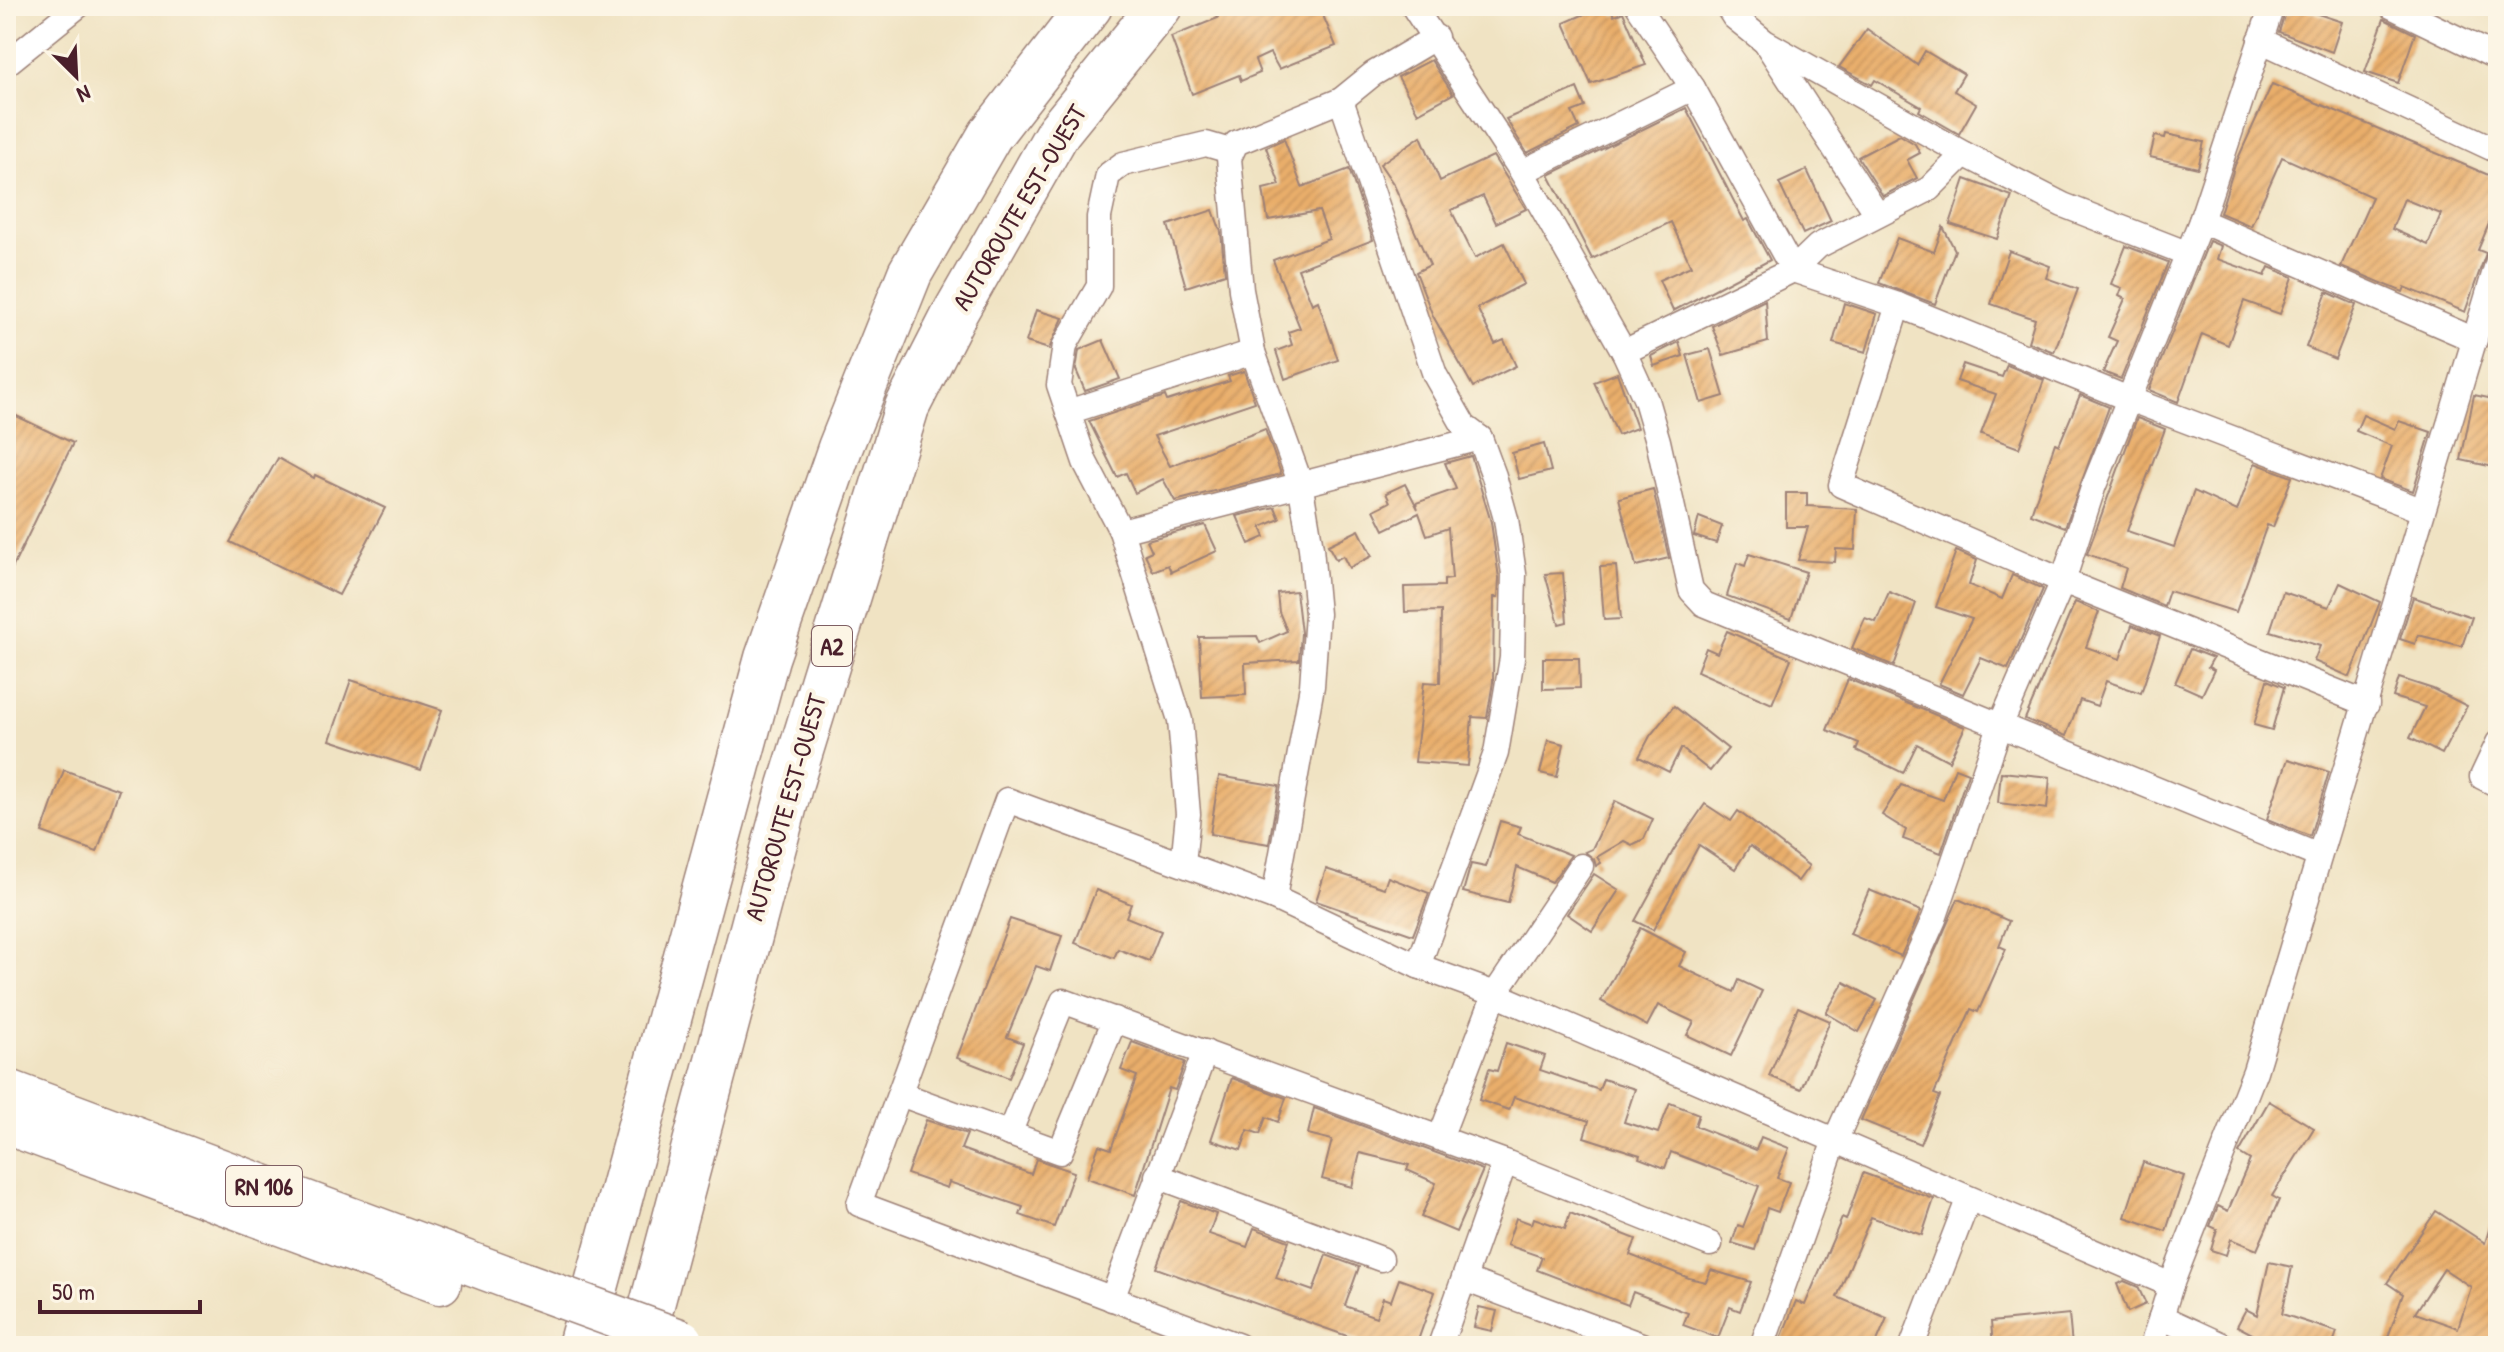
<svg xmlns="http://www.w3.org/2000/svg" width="2504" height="1352" viewBox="0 0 2504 1352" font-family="'Patrick Hand',sans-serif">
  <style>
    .building { fill: url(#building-hatch); fill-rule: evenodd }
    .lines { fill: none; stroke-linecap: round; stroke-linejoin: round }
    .minor-casing { stroke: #9d8177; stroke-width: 27 }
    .trunk-casing { stroke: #9d8177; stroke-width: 45 }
    .motorway-casing { stroke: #9d8177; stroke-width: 47 }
    .minor { stroke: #fff; stroke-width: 24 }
    .trunk { stroke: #fff; stroke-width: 42 }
    .motorway { stroke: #fff; stroke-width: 44 }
    .trunk-bridge-casing { stroke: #9d8177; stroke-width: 45; stroke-linecap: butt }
    .trunk-bridge { stroke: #fff; stroke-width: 42 }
    .labels { text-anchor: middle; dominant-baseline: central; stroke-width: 8; stroke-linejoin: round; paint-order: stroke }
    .shield { fill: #fcf5e5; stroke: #7f5f63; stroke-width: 2 }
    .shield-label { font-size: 24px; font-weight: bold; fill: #4a1f2b }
    .street-label { font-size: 26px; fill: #4a1f2b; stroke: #fcf5e5 }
  </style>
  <defs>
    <pattern id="building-hatch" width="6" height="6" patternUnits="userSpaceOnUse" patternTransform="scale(2)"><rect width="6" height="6" fill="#e9ae6b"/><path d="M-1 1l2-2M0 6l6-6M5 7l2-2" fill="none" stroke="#c9955d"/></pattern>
  </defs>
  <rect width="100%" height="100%" fill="#fcf5e5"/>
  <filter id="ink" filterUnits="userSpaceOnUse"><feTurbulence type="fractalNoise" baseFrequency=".0125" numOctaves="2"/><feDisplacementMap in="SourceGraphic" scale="16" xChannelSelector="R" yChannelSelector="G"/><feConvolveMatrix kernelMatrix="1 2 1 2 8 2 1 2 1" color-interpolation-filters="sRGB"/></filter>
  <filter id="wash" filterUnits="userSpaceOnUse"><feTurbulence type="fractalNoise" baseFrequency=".006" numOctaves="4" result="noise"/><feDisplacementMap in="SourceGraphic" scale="32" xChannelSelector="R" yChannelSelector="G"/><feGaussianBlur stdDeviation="1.8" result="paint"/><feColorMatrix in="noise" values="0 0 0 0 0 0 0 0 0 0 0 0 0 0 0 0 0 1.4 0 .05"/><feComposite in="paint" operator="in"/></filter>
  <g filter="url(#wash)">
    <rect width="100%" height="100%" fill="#f0e3c3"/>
    <g id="blocks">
      <!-- building -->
      <g class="building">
        <path d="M1213,6H1241L1244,15L1263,6H1319L1336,46L1279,69L1270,53L1255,60L1260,73L1241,81L1239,75L1192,94L1171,37L1218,18Z"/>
        <path d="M1603,6H1610L1614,16L1623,12L1646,65L1591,84L1564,23Z"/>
        <path d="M2294,6L2342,22L2332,52L2279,32L2285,13L2290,15Z"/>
        <path d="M2384,19L2415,34L2398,83L2365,72Z"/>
        <path d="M1867,29L1917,65L1925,51L1964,74L1954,91L1976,104L1959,134L1919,111L1921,107L1875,80L1872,85L1839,67Z"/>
        <path d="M1431,60L1453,94L1418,113L1398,77Z"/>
        <path d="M2272,84L2498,179V202L2478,250L2486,253L2465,312L2405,287L2403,292L2341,266L2372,197L2282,157L2251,226L2220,213L2235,165ZM2404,199L2441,214L2428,245L2392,229Z"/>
        <path d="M1577,88L1585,107L1572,112L1579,127L1527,153L1506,119Z"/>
        <path d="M1686,108L1744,221L1748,219L1770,260L1673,311L1659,280L1691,266L1671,222L1592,259L1549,175Z"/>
        <path d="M2166,134L2204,142L2198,168L2150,157L2155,136L2165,138Z"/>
        <path d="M1900,135L1915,144L1920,153L1907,160L1917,178L1883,196L1858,157Z"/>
        <path d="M1421,136L1440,181L1493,156L1526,209L1496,223L1483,196L1451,210L1475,258L1504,243L1524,284L1477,308L1495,344L1504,340L1516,366L1473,387L1433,316L1416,272L1430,265L1394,185L1380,164Z"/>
        <path d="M1284,139L1302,187L1349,169L1373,240L1298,269L1312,304L1318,301L1338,360L1285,379L1276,351L1292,345L1288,332L1300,328L1273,260L1329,239L1319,211L1268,220L1263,189L1280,185L1266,147Z"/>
        <path d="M1807,170L1831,221L1803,234L1779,183Z"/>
        <path d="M1965,179L2012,196L1997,239L1950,224Z"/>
        <path d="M1213,210L1221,232L1225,274L1186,287L1168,225Z"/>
        <path d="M1943,227L1955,250L1935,304L1879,283L1897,238L1934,252Z"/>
        <path d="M2209,241L2221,246L2217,259L2265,276L2269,267L2293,277L2280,314L2244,301L2228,345L2202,334L2178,402L2149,390Z"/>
        <path d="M2126,246L2168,262L2121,379L2103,372L2117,341L2108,337L2125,299L2119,296L2122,288L2111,284Z"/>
        <path d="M2009,251L2050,266L2046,278L2078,289L2054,352L2028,342L2035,319L1991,304Z"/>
        <path d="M2327,292L2356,305L2335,359L2306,347Z"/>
        <path d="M1765,300L1768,342L1723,355L1712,326Z"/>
        <path d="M1844,303L1877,314L1866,352L1833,343Z"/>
        <path d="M1036,310L1063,318L1049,349L1026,342Z"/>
        <path d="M1103,340L1120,379L1085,391L1076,370L1079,350Z"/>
        <path d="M1679,342L1683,356L1654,366L1651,356Z"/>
        <path d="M1710,349L1724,396L1701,403L1687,355Z"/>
        <path d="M1963,364L2002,377L2007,365L2044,380L2019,448L1981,434L1996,394L1957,381Z"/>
        <path d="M1244,371L1255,402L1154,436L1170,466L1265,429L1281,474L1175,501L1163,479L1135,493L1126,473L1117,477L1089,421L1165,396L1167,401L1230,381L1228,376Z"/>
        <path d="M1617,373L1637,428L1618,435L1594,382Z"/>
        <path d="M2080,395L2109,407L2065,527L2031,514L2055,443L2059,445Z"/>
        <path d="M2474,395L2498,400V468L2461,460Z"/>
        <path d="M6,411L73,443L6,581Z"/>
        <path d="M2363,415L2395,429L2399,421L2431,432L2413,491L2380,479L2392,446L2356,431Z"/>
        <path d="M2137,418L2165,429L2127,531L2174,547L2194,491L2237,511L2255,463L2292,477L2273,527L2267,525L2236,612L2169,591L2164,606L2120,588L2126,568L2087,554Z"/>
        <path d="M1544,444L1551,471L1519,479L1512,453Z"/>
        <path d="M1471,456L1491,522L1499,578L1498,597H1494L1493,682L1487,718L1472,717L1468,766L1415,762L1424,682L1440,683L1441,611L1405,612L1404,587L1444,586V580L1452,579L1448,528L1427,535L1419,513L1384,530L1374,510L1390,502L1386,493L1405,484L1418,509L1416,503L1456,489L1445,463Z"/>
        <path d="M278,458L314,478L315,475L385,508L339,595L230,542Z"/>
        <path d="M1653,489L1669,558L1636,566L1619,498Z"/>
        <path d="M1786,493H1807V506L1857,509L1855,550L1836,549L1835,562L1798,560L1808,527H1786Z"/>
        <path d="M1275,507L1280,519L1261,527L1265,537L1249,544L1237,516Z"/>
        <path d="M1699,517L1722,526L1716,543L1694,536Z"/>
        <path d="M1205,525L1217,551L1171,572L1168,565L1153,571L1145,554L1152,551L1147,540Z"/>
        <path d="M1359,530L1372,556L1349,568L1343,556L1336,560L1328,545Z"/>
        <path d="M1956,551L1977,560L1969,585L2002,599L2012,575L2043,589L2008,669L1981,658L1963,694L1939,684L1972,619L1936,607Z"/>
        <path d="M1749,554L1806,572L1791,619L1727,596L1737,563L1745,566Z"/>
        <path d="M1616,566L1621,619L1604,620L1600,567Z"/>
        <path d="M1563,573L1567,622L1559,624L1545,574Z"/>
        <path d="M2340,583L2380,602L2350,677L2314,661L2320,646L2270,631L2283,592L2329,607Z"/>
        <path d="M1296,591L1301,633L1299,660L1245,663L1246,695L1202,697L1199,637L1257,636L1260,643L1287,631L1279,612L1277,593Z"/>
        <path d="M1889,592L1916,603L1894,666L1852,648L1865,618L1876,622Z"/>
        <path d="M2413,597L2472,617L2462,646L2418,635L2415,644L2400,639Z"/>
        <path d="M2075,602L2099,612L2086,647L2120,659L2132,625L2160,636L2141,693L2106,681L2097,706L2080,700L2066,736L2025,719Z"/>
        <path d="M1727,631L1791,659L1772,704L1697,671L1706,648L1717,653Z"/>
        <path d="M2190,649L2213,658L2208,667L2214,670L2202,695L2175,683Z"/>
        <path d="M1543,658H1579L1580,688L1543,689Z"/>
        <path d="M2399,678L2433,689L2467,706L2442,754L2410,738L2425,707L2393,697Z"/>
        <path d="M1848,679L1965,727L1949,761L1917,744L1903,773L1856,750L1859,743L1827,730Z"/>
        <path d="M351,680L442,710L421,770L330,740Z"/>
        <path d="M2267,680L2284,687L2272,730L2254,725Z"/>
        <path d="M1674,706L1728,749L1710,771L1681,748L1669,772L1639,757L1650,736Z"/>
        <path d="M1548,740L1564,744L1557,777L1540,773Z"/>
        <path d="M2288,759L2329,772L2310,836L2267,819Z"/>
        <path d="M1955,768L1968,773L1941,853L1903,839L1906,830L1882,815L1901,785L1943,800Z"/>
        <path d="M64,770L119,790L97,852L42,832Z"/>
        <path d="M2001,772L2050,777L2047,809L1998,803Z"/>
        <path d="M1219,776L1279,786L1269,844L1210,834Z"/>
        <path d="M1615,801L1653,819L1644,839L1632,845L1624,841L1597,857L1601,863L1596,866L1594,859L1585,852L1592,849Z"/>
        <path d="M1705,804L1731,821L1738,811L1809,866L1798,881L1750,846L1735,869L1699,845L1653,930L1635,921L1673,851Z"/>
        <path d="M1500,821L1521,827L1518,834L1571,855L1552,882L1517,867L1508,903L1463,892L1471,864L1486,867Z"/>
        <path d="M1326,869L1384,888L1388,877L1429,893L1413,935L1316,901Z"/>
        <path d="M1594,874L1619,890L1592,931L1567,914Z"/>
        <path d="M1096,890L1131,904L1126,917L1161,931L1149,961L1118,949L1114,958L1075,943Z"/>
        <path d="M1869,890L1921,911L1901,956L1850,934Z"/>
        <path d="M1958,899L2009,921L1999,946L2006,949L1978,1012L1971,1009L1934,1094L1940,1096L1920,1144L1861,1120Z"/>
        <path d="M1010,919L1062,936L1050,971L1036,966L1007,1037L1023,1043L1009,1078L957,1058Z"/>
        <path d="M1640,928L1686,952L1679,966L1734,992L1739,980L1762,991L1731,1056L1687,1035L1694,1022L1658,1005L1647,1026L1601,1001Z"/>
        <path d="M1844,982L1877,1000L1859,1032L1826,1013Z"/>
        <path d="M1798,1007L1830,1021L1801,1089L1769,1076Z"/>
        <path d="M1132,1042L1185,1062L1175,1090L1169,1088L1135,1195L1087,1178L1099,1145L1111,1149L1137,1076L1121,1070Z"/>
        <path d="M1506,1043L1545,1056L1540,1070L1599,1090L1603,1079L1635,1089L1624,1122L1658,1133L1670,1103L1699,1114L1695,1126L1756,1150L1761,1137L1789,1148L1777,1178L1789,1182L1778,1212L1767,1208L1755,1250L1732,1243L1738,1225L1743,1227L1759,1186L1671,1152L1665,1168L1639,1158L1640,1155L1584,1137L1589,1121L1514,1097L1509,1110L1479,1100L1489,1069L1497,1071Z"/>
        <path d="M1232,1078L1286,1098L1278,1122L1266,1117L1260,1134L1248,1130L1241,1150L1211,1140Z"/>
        <path d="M2269,1101L2314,1128L2272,1196L2279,1200L2257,1250L2231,1239L2226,1255L2211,1250L2217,1229L2210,1226L2218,1206L2228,1211L2250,1160L2239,1153Z"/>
        <path d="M1314,1108L1483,1170L1456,1232L1421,1217L1436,1183L1407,1170L1409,1165L1360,1153L1352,1187L1322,1179L1332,1140L1308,1134Z"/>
        <path d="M926,1120L967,1134L961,1149L1031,1174L1036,1159L1074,1172L1054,1227L1020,1215L1023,1207L949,1182L947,1188L907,1174Z"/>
        <path d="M2143,1162L2184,1176L2166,1231L2125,1217Z"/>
        <path d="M1863,1173L1934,1199L1922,1235L1871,1217L1837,1297L1887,1318L1875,1346H1778L1796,1301L1805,1305L1842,1218L1846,1220Z"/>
        <path d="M1181,1201L1216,1214L1209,1234L1247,1247L1254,1228L1289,1241L1276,1278L1313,1291L1326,1255L1359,1267L1345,1306L1376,1317L1383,1298L1391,1301L1399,1279L1435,1292L1416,1346H1375L1156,1268Z"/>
        <path d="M2436,1211L2485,1243L2494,1214H2498V1346H2385L2403,1294L2387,1283ZM2444,1269L2471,1287L2458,1328L2415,1313Z"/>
        <path d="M1570,1213L1636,1239L1630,1255L1689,1278L1706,1282L1711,1270L1751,1282L1740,1311L1730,1307L1718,1338L1683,1325L1688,1313L1633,1292L1628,1305L1537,1270L1542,1257L1507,1245L1516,1218L1532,1224L1534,1218L1565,1229Z"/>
        <path d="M2269,1262L2292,1267L2282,1314L2337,1332L2332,1346H2275L2237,1326L2246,1309L2257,1315Z"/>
        <path d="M2124,1281L2138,1287L2146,1304L2128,1312L2117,1284Z"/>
        <path d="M1479,1307L1497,1311L1492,1331L1474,1327Z"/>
        <path d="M2069,1314L2072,1346H1993L1991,1322Z"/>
      </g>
    </g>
  </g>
  <g filter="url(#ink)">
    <use href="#blocks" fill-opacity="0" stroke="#9d8177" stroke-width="2"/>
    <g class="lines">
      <defs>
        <g id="minor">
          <path d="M1413,6L1522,172L1624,352L1646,400L1658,441L1691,590L1704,604L2319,856"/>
          <path d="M1638,6L1693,88L1793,270L1818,246L1929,189L1964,154"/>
          <path d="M1727,6L1734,17L1765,42L1964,154L2063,205L2186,253"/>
          <path d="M2391,6L2498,58"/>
          <path d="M2260,40L2498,151"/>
          <path d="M1767,45L1877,214"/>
          <path d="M6,64L78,6"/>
          <path d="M1341,100L1435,375L1464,426L1480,438L1494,476L1506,519L1514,574L1512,658L1496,753L1418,966"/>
          <path d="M1522,172L1693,88"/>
          <path d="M2201,221L2475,340"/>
          <path d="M1898,305L1841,485L2063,581L2367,704"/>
          <path d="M1624,352L1793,270L1898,305L2129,399L2421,510"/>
          <path d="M1068,412L1253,352"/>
          <path d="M1121,531L1480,438"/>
          <path d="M2498,743L2482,777L2498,785"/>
          <path d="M1183,864L1188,814L1180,720L1121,531L1085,462L1059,385L1065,345L1099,286V217L1108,175L1123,164L1206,144L1230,151"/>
          <path d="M1274,898L1312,686L1317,614L1311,548L1300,482L1253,352L1241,290L1229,158L1236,143L1341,100L1373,74L1436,37"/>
          <path d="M900,1094L1060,1152L1115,1019"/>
          <path d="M1009,1134L1063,1001L1505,1162L1710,1244"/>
          <path d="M1440,1138L1495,994L1581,866"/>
          <path d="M1157,1176L1381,1259"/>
          <path d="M1464,1279L1644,1346"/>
          <path d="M1112,1299L1205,1052"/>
          <path d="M2161,1317L2224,1346"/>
          <path d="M1239,1346L859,1204L1007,800L1274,898L1418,966L1495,994L2171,1285"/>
          <path d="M1440,1346L1505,1162"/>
          <path d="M1762,1346L1834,1143L1934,919L2000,726L2063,581L2093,488L2201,221L2272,6"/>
          <path d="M1912,1346L1968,1200"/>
          <path d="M2152,1346L2171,1285L2255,1071L2498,261"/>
        </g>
        <g id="trunk">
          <path d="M6,1090L523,1283"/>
          <path d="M6,1123L440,1283"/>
        </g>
        <g id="motorway">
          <path d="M580,1346L767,658L840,448L910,273L990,135L1090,6"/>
          <path d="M641,1346L790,786L907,407L956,311L1058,132L1160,6"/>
        </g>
      </defs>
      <!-- minor casing -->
      <use href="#minor" class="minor-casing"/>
      <!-- trunk casing -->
      <use href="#trunk" class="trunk-casing"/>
      <!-- motorway casing -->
      <use href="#motorway" class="motorway-casing"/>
      <!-- minor -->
      <use href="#minor" class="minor"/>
      <!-- trunk -->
      <use href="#trunk" class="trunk"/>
      <!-- motorway -->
      <use href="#motorway" class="motorway"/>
      <defs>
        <path id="trunk-bridge" d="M523,1283L682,1341"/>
      </defs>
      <!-- trunk-bridge casing -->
      <use href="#trunk-bridge" class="trunk-bridge-casing"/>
      <!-- trunk-bridge -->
      <use href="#trunk-bridge" class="trunk-bridge"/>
    </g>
  </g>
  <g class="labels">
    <!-- shield labels -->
    <g class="shield">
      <rect x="812" y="626" width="40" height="40" rx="6"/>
      <rect x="226" y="1166" width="76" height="40" rx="6"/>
    </g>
    <g class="shield-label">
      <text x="832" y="646">A2</text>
      <text x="264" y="1186">RN 106</text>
    </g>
    <!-- street labels -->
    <g class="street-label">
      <text transform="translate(1019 207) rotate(-59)">AUTOROUTE EST-OUEST</text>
      <text transform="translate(785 807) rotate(-74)">AUTOROUTE EST-OUEST</text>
    </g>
  </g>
  <!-- margin -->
  <rect width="2504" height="1352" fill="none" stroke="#fcf5e5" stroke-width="32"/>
  <!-- north arrow -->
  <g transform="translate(76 76) rotate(156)" stroke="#fcf5e5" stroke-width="6" paint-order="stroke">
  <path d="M0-6L14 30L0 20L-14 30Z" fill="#4a1f2b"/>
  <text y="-12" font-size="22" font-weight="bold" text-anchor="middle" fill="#4a1f2b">N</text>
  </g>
  <!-- scale -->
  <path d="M40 1300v12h160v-12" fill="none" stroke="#4a1f2b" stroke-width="4"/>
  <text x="52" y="1300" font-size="24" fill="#4a1f2b" stroke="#fcf5e5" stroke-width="6" paint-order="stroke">50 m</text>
</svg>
